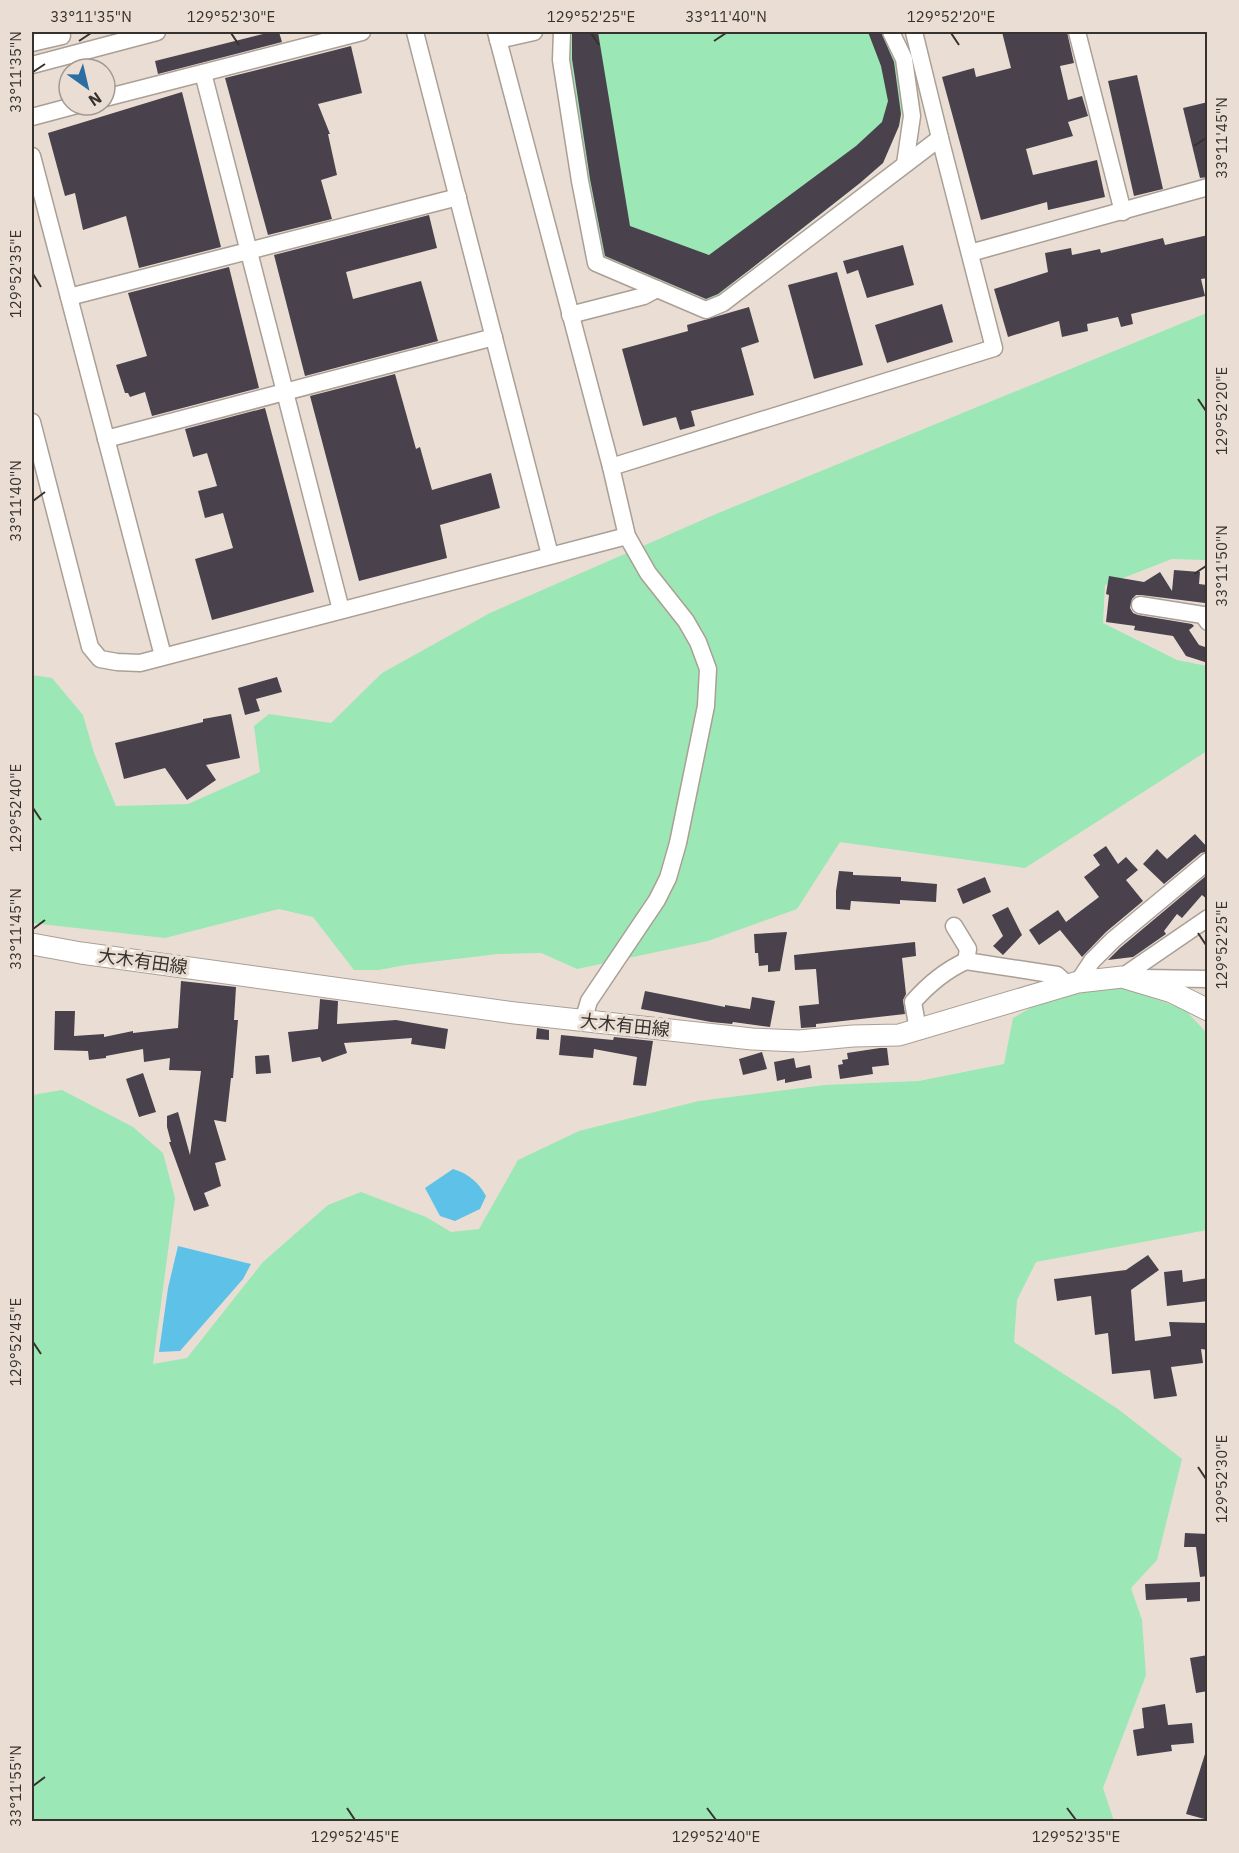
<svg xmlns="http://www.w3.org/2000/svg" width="1239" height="1853" viewBox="0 0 1239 1853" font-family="'IBM Plex Sans','Noto Sans JP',sans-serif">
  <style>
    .green { fill: #9be7b5 }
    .water { fill: #5ec1e8 }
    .building { fill: #49424d }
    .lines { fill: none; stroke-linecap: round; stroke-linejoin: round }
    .minor-casing { stroke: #aa9f95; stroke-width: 19 }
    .major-casing { stroke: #aa9f95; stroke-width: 23 }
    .minor { stroke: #fff; stroke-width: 16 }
    .major { stroke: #fff; stroke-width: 21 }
    .ticks { fill: none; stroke: #37322e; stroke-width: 2 }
    .labels { text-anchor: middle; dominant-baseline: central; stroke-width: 6; stroke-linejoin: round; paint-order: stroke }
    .street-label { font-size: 18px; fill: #37322e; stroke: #eaded4 }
    .neatline { fill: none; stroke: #37322e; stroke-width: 2 }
    .ticks-label { font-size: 15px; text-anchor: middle; fill: #37322e }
  </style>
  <rect width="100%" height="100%" fill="#eaded4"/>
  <!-- green -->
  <g class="green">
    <path d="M572,32H885L897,60L904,98L899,126L883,163L860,183L710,301L601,255L568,69Z"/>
    <path d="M1207,313V560L1172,559L1105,585L1103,623L1177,660L1207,666V751L1025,868L840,842L797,909L708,941L577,969L541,953L498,954L405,965L379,970H354L313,917L279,909L165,938L32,923V675L52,678L83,715L94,753L116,806L188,804L260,772L254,726L269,714L331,723L382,673L490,613L716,514Z"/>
    <path d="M1121,987L1184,1009L1207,1033V1230L1036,1262L1017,1300L1014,1342L1118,1409L1182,1459L1157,1560L1131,1588L1142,1620L1146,1675L1103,1788L1114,1821L32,1822V1095L62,1090L133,1127L163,1153L175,1198L153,1364L187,1358L263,1262L328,1205L361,1192L426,1217L451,1232L479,1229L518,1160L579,1131L699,1101L825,1085L919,1081L1004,1064L1013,1018L1060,991Z"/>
  </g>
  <!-- water -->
  <g class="water">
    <path d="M453,1169C469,1174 478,1182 486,1196L480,1209L455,1221L440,1216L425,1188Z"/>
    <path d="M178,1246L251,1264L243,1279L180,1351L159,1352L168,1288Z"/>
  </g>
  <!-- building -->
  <g class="building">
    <path d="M271,32H279L282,42L158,74L155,61Z"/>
    <path d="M572,32H598L630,226L709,255L856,146L882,122L888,101L881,66L868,32H881L894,62L901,114L899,126L883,163L860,183L752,268L718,294L706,299L605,256L590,179L572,59Z"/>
    <path d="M1002,32H1067L1074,63L1060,66L1068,100L1082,96L1088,116L1068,122L1073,136L1026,149L1033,175L1097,160L1105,197L1048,210L1047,202L981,220L942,77L974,68L976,77L1011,68Z"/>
    <path d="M351,46L362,93L318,104L330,134H328L337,175L321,180L332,219L268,235L225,78Z"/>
    <path d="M1137,75L1163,189L1134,196L1108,81Z"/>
    <path d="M182,92L221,247L139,268L126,216L83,230L75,193L65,196L48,133Z"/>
    <path d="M1208,102V177L1200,178L1183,108Z"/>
    <path d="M429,215L437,248L346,272L353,299L421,281L438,341L305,376L274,255Z"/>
    <path d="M1208,235V278L1201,279L1205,296L1131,314L1133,324L1121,327L1118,317L1087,324L1088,331L1062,337L1059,321L1008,337L994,289L1048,272L1045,253L1071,248L1072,255L1100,249L1101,253L1163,238L1165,245Z"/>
    <path d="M903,245L914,285L867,298L858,270L847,274L843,261Z"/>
    <path d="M229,267L259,388L152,416L145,392L130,397L128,393H125L116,365L147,356L128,293Z"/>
    <path d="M837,272L863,365L814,379L788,285Z"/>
    <path d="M942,304L953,342L887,363L875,325Z"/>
    <path d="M749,307L759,342L741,348L754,395L691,411L695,426L680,430L676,417L643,426L622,349L688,331L687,325Z"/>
    <path d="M395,374L416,449L420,447L432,490L491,473L500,508L440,525L447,558L359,581L310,396Z"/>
    <path d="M265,408L314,592L212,620L195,559L233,548L223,513L205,518L198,491L217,486L207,453L193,457L185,429Z"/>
    <path d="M1174,570L1200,572L1199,584L1207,585L1205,603L1141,595H1136L1132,599L1130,608L1133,613L1138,615L1192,624L1194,626L1189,630L1199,645L1208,648V663L1186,656L1173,636L1134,630L1135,626L1106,622L1109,595L1106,594L1109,576L1144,582L1160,572L1172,591Z"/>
    <path d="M277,677L282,692L256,699L260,711L245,715L238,688Z"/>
    <path d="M231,714L240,758L206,765L216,780L187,800L165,768L124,779L115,743L203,722V719Z"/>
    <path d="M1195,834L1208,848V851L1201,853L1164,884L1143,864L1157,849L1167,859Z"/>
    <path d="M1106,846L1118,864L1126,857L1138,870L1126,880L1143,901L1106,932L1082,957L1060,930L1039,945L1029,930L1058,910L1066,922L1099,897L1084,877L1100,865L1093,855Z"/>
    <path d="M839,871L853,872V875L901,877V881L937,884L936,902L900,900V904L851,901L850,910L836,909V891Z"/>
    <path d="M1207,875L1208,900L1202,895L1182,918L1177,914L1164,931L1166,934L1133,957L1108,960L1120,948Z"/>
    <path d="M985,877L991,892L963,904L957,889Z"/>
    <path d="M1008,907L1022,935L1003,955L993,946L1003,936L992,915Z"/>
    <path d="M787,932L780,971L768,972V965L759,966L758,953H755L754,934Z"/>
    <path d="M915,942L916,956L902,958L906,994L903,1000L905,1014L816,1024V1027L801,1028L799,1006L819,1004L816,969L795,970L794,955Z"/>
    <path d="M181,981L236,987L234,1020H238L233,1078H231L226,1122L214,1120L226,1160L215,1163L221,1186L204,1193L209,1206L194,1211L169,1142H171L167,1127V1116L178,1112L190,1155L201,1071L169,1070L170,1058L144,1062L143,1049L106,1056V1058L89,1060L88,1051L54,1050L55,1011H75L74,1036L104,1034V1037L133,1031V1033L178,1028Z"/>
    <path d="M645,991L725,1007V1005L750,1009L752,997L775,1001L770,1027L733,1022L732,1024L711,1022L641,1009Z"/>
    <path d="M320,999L338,1001L337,1024L396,1020L448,1029L445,1049L411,1044L412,1038L344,1043L347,1053L322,1062L320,1057L292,1062L288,1032L318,1029Z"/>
    <path d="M537,1028L549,1030V1040L536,1039Z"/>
    <path d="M561,1035L613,1040L614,1037L653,1041L646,1086L633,1085L637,1057L594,1049L593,1058L559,1055Z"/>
    <path d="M880,1048H887L889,1065L872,1067L873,1074L840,1079L838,1065L843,1064L842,1060L848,1059L847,1053Z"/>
    <path d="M762,1052L767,1069L743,1075L739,1059Z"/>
    <path d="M269,1055L271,1073L256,1074L255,1056Z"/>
    <path d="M794,1058L796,1068L810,1065L812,1078L785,1083V1079L777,1081L774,1062Z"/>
    <path d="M143,1073L156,1112L139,1117L126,1079Z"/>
    <path d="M1148,1255L1159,1270L1131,1290L1135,1341L1171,1336L1169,1322L1208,1323V1350L1201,1349L1203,1363L1171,1367L1177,1396L1154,1399L1150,1370L1112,1374L1108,1333L1095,1335L1091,1296L1057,1301L1054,1279L1126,1270Z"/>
    <path d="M1182,1270L1183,1282L1208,1278V1301L1167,1306L1164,1272Z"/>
    <path d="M1185,1533L1208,1534V1576L1200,1577L1196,1547H1184Z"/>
    <path d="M1200,1582V1601L1187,1602V1598L1146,1600L1145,1584Z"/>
    <path d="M1208,1655V1691L1196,1693L1190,1658Z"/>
    <path d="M1165,1704L1168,1725L1192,1723L1194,1743L1171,1745L1172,1751L1137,1756L1133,1730L1144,1728L1142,1708Z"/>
    <path d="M1205,1754H1208V1820L1186,1814Z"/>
  </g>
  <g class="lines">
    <defs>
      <g id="minor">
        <path d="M415,32L550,555"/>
        <path d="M496,32L611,467L627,536L648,573L686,621L698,642L708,669L706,706L678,843L668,878L657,900L589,1001L583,1021"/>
        <path d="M562,32L561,60L580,181L596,263L706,310L723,303L940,138"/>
        <path d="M891,32L904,59L912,116L905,164"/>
        <path d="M1077,32L1123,212"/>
        <path d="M498,40L534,32"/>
        <path d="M32,43L62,36"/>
        <path d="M32,65L157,32"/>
        <path d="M203,73L341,610"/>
        <path d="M105,98L362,32"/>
        <path d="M32,117L77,105"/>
        <path d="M32,156L163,656"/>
        <path d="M970,253L1208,187"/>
        <path d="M69,297L458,197"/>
        <path d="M570,315L644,296L657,289"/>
        <path d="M32,422L90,647L100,659L117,662L140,663L627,536"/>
        <path d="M106,439L494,337"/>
        <path d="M611,467L994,348L940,138L914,32"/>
        <path d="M1140,605L1203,615L1208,622"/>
        <path d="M966,961L1057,975L1068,985"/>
        <path d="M1122,977L1208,918"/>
        <path d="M1141,978L1208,979"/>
        <path d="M1078,982L1092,961L1113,940L1208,861"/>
        <path d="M918,1030L913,1002C927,986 946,970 966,961L968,949L954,926"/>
      </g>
      <path id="major" d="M32,944L81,953L515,1013L752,1039L799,1041L853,1036L899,1035L1078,982L1122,977L1172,992L1208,1010"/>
    </defs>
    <!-- minor casing -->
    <use href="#minor" class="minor-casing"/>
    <!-- major casing -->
    <use href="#major" class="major-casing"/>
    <!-- minor -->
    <use href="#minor" class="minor"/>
    <!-- major -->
    <use href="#major" class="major"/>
  </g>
  <!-- ticks -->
  <path class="ticks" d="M231,33L239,45M591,33L599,45M951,33L959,45M79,41L91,33M714,41L726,33M33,72L45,64M1194,146L1206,138M33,274L41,287M1198,399L1206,411M33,501L45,492M1194,574L1206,566M33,808L41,820M33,929L45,920M1198,933L1206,945M33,1342L41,1354M1198,1467L1206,1479M33,1786L45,1777M347,1808L355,1820M707,1808L716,1820M1067,1808L1076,1820"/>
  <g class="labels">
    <!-- street labels -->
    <g class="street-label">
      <text transform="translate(143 961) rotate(8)">大木有田線</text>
      <text transform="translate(625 1025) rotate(6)">大木有田線</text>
    </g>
  </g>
  <!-- border -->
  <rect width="1239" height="1853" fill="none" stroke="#eaded4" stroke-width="66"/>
  <!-- north arrow -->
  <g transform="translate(87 87) rotate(146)"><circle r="28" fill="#eaded4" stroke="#a29992" stroke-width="1.5"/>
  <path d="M0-4.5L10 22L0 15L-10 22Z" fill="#2a6ea3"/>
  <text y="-9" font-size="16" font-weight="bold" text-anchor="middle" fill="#37322e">N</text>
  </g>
  <rect x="33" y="33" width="1173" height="1787" class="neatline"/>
  <g class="ticks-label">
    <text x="91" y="22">33°11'35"N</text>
    <text x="231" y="22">129°52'30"E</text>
    <text x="591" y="22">129°52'25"E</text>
    <text x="726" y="22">33°11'40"N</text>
    <text x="951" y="22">129°52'20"E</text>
    <text transform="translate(16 72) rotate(-90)" y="5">33°11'35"N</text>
    <text transform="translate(1222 138) rotate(-90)" y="5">33°11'45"N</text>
    <text transform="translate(16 274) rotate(-90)" y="5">129°52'35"E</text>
    <text transform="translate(1222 411) rotate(-90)" y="5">129°52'20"E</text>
    <text transform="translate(16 501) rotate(-90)" y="5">33°11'40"N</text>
    <text transform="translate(1222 566) rotate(-90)" y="5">33°11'50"N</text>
    <text transform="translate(16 808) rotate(-90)" y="5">129°52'40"E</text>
    <text transform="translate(16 929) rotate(-90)" y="5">33°11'45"N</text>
    <text transform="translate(1222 945) rotate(-90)" y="5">129°52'25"E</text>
    <text transform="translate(16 1342) rotate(-90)" y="5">129°52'45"E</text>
    <text transform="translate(1222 1479) rotate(-90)" y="5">129°52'30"E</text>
    <text transform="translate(16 1786) rotate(-90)" y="5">33°11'55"N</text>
    <text x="355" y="1842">129°52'45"E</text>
    <text x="716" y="1842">129°52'40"E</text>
    <text x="1076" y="1842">129°52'35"E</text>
  </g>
</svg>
